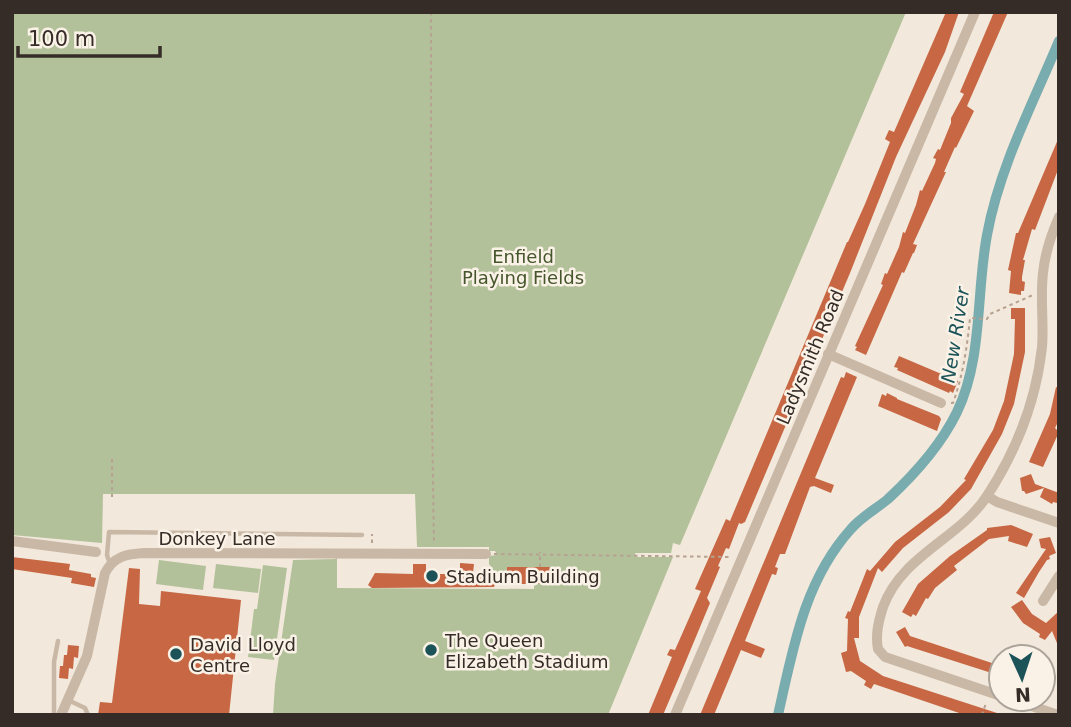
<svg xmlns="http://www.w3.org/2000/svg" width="1071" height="727" viewBox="0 0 1071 727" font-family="'DejaVu Sans',sans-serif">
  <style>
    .green { fill: #b3c19a }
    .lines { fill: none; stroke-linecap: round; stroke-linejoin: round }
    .canal { stroke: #79acaf; stroke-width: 10 }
    .building { fill: #c76743 }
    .path { stroke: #b6a291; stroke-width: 2; stroke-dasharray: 3.5 3.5; stroke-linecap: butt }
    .lane { stroke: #cab8a6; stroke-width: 4.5 }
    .street { stroke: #cab8a6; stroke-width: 10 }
    .poi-dot { fill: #1c5358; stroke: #faf2e7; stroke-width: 2.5 }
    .labels { text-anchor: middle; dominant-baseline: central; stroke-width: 5; stroke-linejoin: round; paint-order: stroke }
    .park-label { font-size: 18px; fill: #44552b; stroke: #faf2e7 }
    .street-label { font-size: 18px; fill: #362c27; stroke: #faf2e7 }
    .poi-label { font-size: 18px; fill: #362c27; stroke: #faf2e7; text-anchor: start }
    .water-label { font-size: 19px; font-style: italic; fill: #1c5358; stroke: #faf2e7 }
  </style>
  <rect width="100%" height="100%" fill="#f2e8db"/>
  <!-- green -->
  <g class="green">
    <path d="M12,12H906L680,545L673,543L671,553H635L636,557H673L608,715H273L275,684L293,560L335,559L337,557V588L534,589V584H552V567L507,577L495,573L489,564V556L497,555L495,551H489V547H417L415,494H103L102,543L12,535Z"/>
    <path d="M159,560L206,566L203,590L156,584Z"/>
    <path d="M216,564L261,569L258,593L213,588Z"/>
    <path d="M263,565L287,568L274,660L248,657L254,609H257Z"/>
  </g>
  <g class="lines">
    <!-- canal -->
    <path class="canal" d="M778,715C793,649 804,581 851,529C861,517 876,509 888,499C915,474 941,445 957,412C983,358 976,293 987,235C999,168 1033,103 1059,41"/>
  </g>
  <!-- building -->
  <g class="building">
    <path d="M946,12H959L945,52L896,157L850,273L745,522L741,524L739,523L729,549L726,548L718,566L720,567L707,598L710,603L683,668L663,715H648L672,657L667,655L670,649L675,650L701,591L695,589L726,519L730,521L847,242H848L865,204L890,142L885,139L889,130L894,132Z"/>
    <path d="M994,12H1008L967,106L974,111L956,148L955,147L944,172H946L913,244L917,245L914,253H913L904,273L902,272L866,355L855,350L857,347L855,346L883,285L881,284L885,273L887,274L899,247L903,232L905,233L916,205L920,190L922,191L935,163L936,159L933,158L938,149L940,150L951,123V118L964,94L960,92Z"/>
    <path d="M1059,137V167L1035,230L1032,229L1023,260H1025L1022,277V281L1025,282L1024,291H1021V295L1009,293L1011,271L1008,270L1016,233H1018Z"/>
    <path d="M1011,308H1025V352L1014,404L1002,434L971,489L949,512L903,548L882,572L878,568L859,617V638H854L860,661L883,676L997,713L965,715L874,684L871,689L864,685L866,681L851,671L846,672L841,653L847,651L848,619L845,618L848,611L850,612L867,569L870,571L895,542L940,507L966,480L964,479L993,430L1004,401L1014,354L1015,319H1011Z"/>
    <path d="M899,356L958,381L953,393L950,391L949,393L897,370L898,368L894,367Z"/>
    <path d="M846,372L857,377L815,478L834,485L831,493L814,486L810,487L785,554H780L775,567L778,568L776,575L772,574L745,641L765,649L761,658L741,650L714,715H700L841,377L844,378Z"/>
    <path d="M1056,387L1059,388V420L1055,428L1059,432L1043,467L1029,462L1050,414Z"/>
    <path d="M887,393L897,398V399L939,416L941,419L937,431L878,406L882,394L886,396Z"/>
    <path d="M1031,474L1035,484L1059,493L1057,503L1053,502L1052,504L1040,497L1044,488L1026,494L1024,491H1022L1020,478Z"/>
    <path d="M1011,525L1033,534L1027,547L1008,541L1009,536L989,539L954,566L957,570L935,588L928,599L926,598L916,616L913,614L911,617L902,612L918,584L950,556L987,530V528Z"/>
    <path d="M1050,537L1056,553L1049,556L1050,559L1047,560L1039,572L1024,598L1016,593L1046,549L1041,548L1039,539Z"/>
    <path d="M12,557L70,564L69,570L91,574V577L96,578L94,587L71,583L72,578L12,569Z"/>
    <path d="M460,563L474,564L473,573L487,574L496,582L494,587L372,588L368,585L375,573L413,574V564H426V574H460Z"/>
    <rect x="507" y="567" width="45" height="17"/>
    <path d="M129,568L140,569L139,604L160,606L161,591L241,600L229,715H98L100,702L112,703Z"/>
    <path d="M1022,600L1032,614L1046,623L1059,611V648L1052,631L1045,640L1039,637L1040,634L1023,623L1011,607Z"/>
    <path d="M905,627L910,636L1001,666V676L907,646L905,647L896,632Z"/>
    <path d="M68,645L79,646L78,658L74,657L73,669L69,668L68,679L59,678L60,666H63L64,655H67Z"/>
  </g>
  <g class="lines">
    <!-- path -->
    <g class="path">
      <path d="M431,12V351L434,544"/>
      <path d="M951,403H953C963,375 967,348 970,318L987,319L990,314L1033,295"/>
      <path d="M112,459V497"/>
      <path d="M372,543V534"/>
      <path d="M494,554L730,557"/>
      <path d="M540,567V552"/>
      <path d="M982,715L986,703"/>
    </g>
    <!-- lane -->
    <g class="lane">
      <path d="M110,564L107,555L109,532L362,535"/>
      <path d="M68,700L85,708L88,715"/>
      <path d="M54,715V662L58,641"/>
    </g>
    <!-- street -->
    <g class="street">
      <path d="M828,354L941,403"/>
      <path d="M987,496L997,502L1059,523"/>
      <path d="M12,541L96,552"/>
      <path d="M1043,601L1059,576"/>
      <path d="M1001,696L885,657L878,649C875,634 879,620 883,607C902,555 959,539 987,496C1017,450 1036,402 1042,347C1044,323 1040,298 1043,273C1045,253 1051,235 1059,217"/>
      <path d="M1011,699L1058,715"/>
      <path d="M61,715L87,656L105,573C114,556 127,554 144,553L486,554"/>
      <path d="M675,715L975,12"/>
    </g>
  </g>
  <!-- markers -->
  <g class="poi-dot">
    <circle cx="432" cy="576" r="7"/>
    <circle cx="431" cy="650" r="7"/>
    <circle cx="176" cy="654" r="7"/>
  </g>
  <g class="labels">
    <!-- park labels -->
    <g class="park-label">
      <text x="523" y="256">Enfield<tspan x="523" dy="21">Playing Fields</tspan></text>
    </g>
    <!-- street labels -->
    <g class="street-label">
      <text transform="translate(810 357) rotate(-67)">Ladysmith Road</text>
      <text x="217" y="538">Donkey Lane</text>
    </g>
    <!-- poi labels -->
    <g class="poi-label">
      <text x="446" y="576">Stadium Building</text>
      <text x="445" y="640">The Queen<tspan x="445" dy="21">Elizabeth Stadium</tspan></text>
      <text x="190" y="644">David Lloyd<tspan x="190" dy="21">Centre</tspan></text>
    </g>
    <!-- water labels -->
    <g class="water-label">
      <text transform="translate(955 335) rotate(-81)">New River</text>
    </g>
  </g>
  <!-- border -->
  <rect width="1071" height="727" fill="none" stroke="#362c27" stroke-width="28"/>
  <!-- north arrow -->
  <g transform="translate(1022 678) rotate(177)"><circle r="33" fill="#faf2e7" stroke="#aca39a" stroke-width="2"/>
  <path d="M0-5L12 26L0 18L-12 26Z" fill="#1c5358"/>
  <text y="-10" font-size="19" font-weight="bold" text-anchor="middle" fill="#362c27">N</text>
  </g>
  <!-- scale -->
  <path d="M18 46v10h142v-10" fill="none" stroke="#362c27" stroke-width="3.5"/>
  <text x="28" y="46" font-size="21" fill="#362c27" stroke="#faf2e7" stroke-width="5" paint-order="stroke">100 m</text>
</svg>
